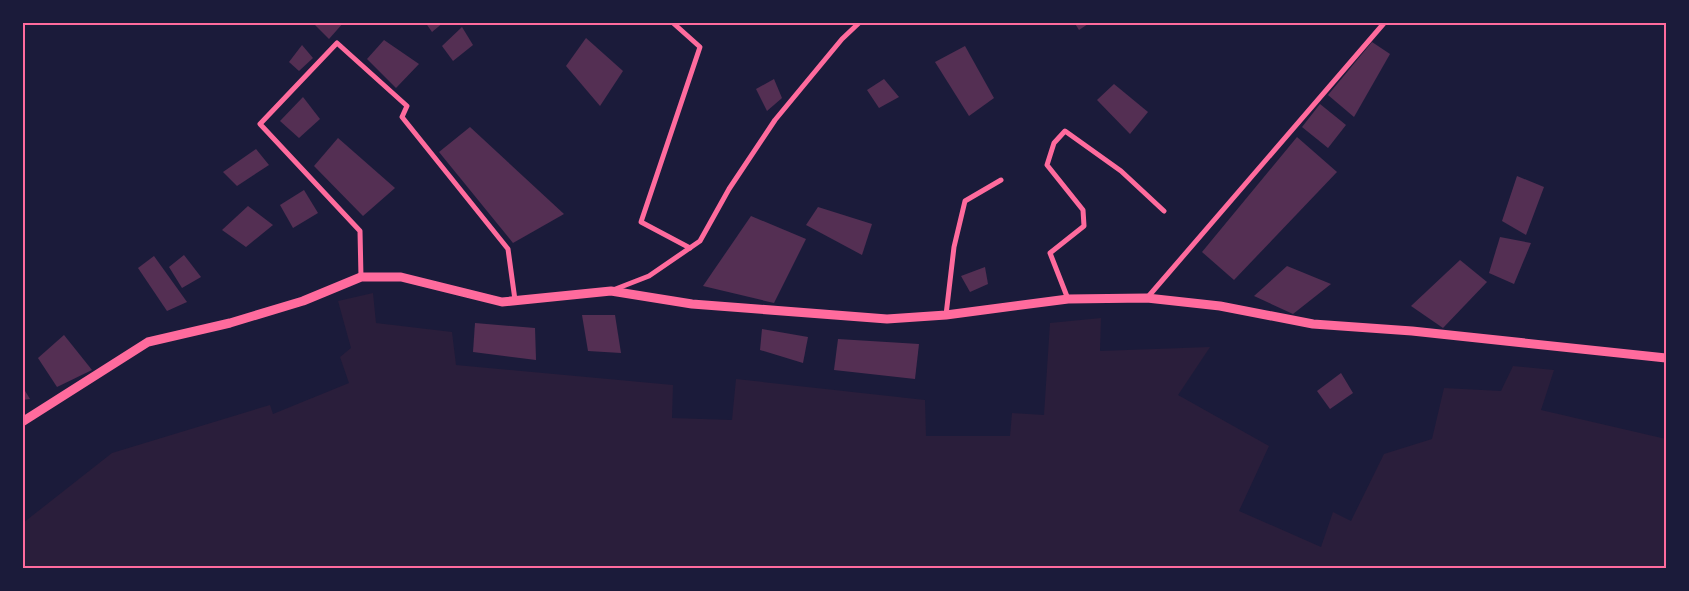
<svg xmlns="http://www.w3.org/2000/svg" width="1689" height="591" viewBox="0 0 1689 591" font-family="Barlow,sans-serif">
  <style>
    .green { fill: #2a1e3b }
    .building { fill: #542f53 }
    .lines { fill: none; stroke-linecap: round; stroke-linejoin: round }
    .minor { stroke: #ff6b9d; stroke-width: 5 }
    .tertiary { stroke: #ff6b9d; stroke-width: 9 }
    .neatline { fill: none; stroke: #ff6b9d; stroke-width: 2 }
  </style>
  <rect width="100%" height="100%" fill="#1b1b3a"/>
  <!-- green -->
  <path class="green" d="M373,293L376,323L452,332L456,365L673,385L672,418L732,420L736,379L925,400L926,436H1010L1012,413L1044,415L1050,323L1101,318L1100,351L1210,347L1178,395L1269,446L1239,511L1321,547L1333,512L1351,521L1384,454L1432,439L1444,388L1501,391L1513,366L1554,370L1541,410L1666,439V568H23V523L112,453L270,405L273,414L349,383L340,357L351,348L338,301Z"/>
  <!-- building -->
  <g class="building">
    <path d="M312,22H344L329,39Z"/>
    <path d="M425,22H444L432,32Z"/>
    <path d="M1074,22H1091L1079,30Z"/>
    <path d="M462,27L473,45L453,61L442,46Z"/>
    <path d="M586,38L623,71L600,106L566,66Z"/>
    <path d="M384,40L419,64L396,88L367,59Z"/>
    <path d="M1372,42L1390,54L1354,117L1328,95Z"/>
    <path d="M302,45L313,58L299,71L289,62Z"/>
    <path d="M965,46L994,98L969,116L935,62Z"/>
    <path d="M774,79L782,98L767,111L756,89Z"/>
    <path d="M884,79L899,97L879,108L867,90Z"/>
    <path d="M1114,84L1148,112L1130,134L1097,100Z"/>
    <path d="M303,97L320,119L299,138L280,121Z"/>
    <path d="M1320,104L1346,125L1328,148L1302,127Z"/>
    <path d="M470,127L564,214L513,243L439,152Z"/>
    <path d="M1297,137L1337,172L1234,280L1202,252Z"/>
    <path d="M338,138L395,188L363,216L314,166Z"/>
    <path d="M256,149L269,165L237,186L223,172Z"/>
    <path d="M1517,176L1544,187L1526,235L1502,221Z"/>
    <path d="M304,190L318,213L293,228L280,205Z"/>
    <path d="M248,206L273,225L246,247L222,230Z"/>
    <path d="M818,207L872,224L862,255L806,225Z"/>
    <path d="M751,216L806,239L774,303L703,286Z"/>
    <path d="M1500,237L1531,243L1514,284L1489,273Z"/>
    <path d="M184,255L201,277L182,288L169,267Z"/>
    <path d="M154,256L187,302L167,311L138,268Z"/>
    <path d="M1460,260L1487,282L1443,328L1411,306Z"/>
    <path d="M1287,266L1331,284L1293,314L1254,296Z"/>
    <path d="M985,267L988,284L970,292L961,276Z"/>
    <path d="M582,315H615L621,353L588,351Z"/>
    <path d="M475,323L535,328L536,360L473,352Z"/>
    <path d="M762,329L808,337L803,363L760,350Z"/>
    <path d="M64,335L92,370L57,387L38,358Z"/>
    <path d="M838,339L919,344L915,379L834,370Z"/>
    <path d="M1341,373L1353,393L1330,409L1317,391Z"/>
    <path d="M22,386L30,399L22,400Z"/>
  </g>
  <g class="lines">
    <!-- minor -->
    <g class="minor">
      <path d="M672,22L700,47L641,222L690,248"/>
      <path d="M361,277L360,231L260,124L337,43L407,106L402,117L508,249L515,300"/>
      <path d="M613,290L649,276L700,241L729,189L775,120L842,39L860,22"/>
      <path d="M1147,298L1385,22"/>
      <path d="M1068,299L1050,253L1084,226L1083,210L1047,165L1054,143L1065,131L1121,171L1164,211"/>
      <path d="M946,315L954,247L965,201L1001,180"/>
    </g>
    <!-- tertiary -->
    <path class="tertiary" d="M22,422L148,342L230,323L303,301L361,277H401L502,302L611,291L692,304L887,319L946,315L1068,299L1147,298L1220,306L1313,324L1412,331L1666,358"/>
  </g>
  <!-- border -->
  <rect width="1689" height="591" fill="none" stroke="#1b1b3a" stroke-width="48"/>
  <rect x="24" y="24" width="1641" height="543" class="neatline"/>
</svg>
